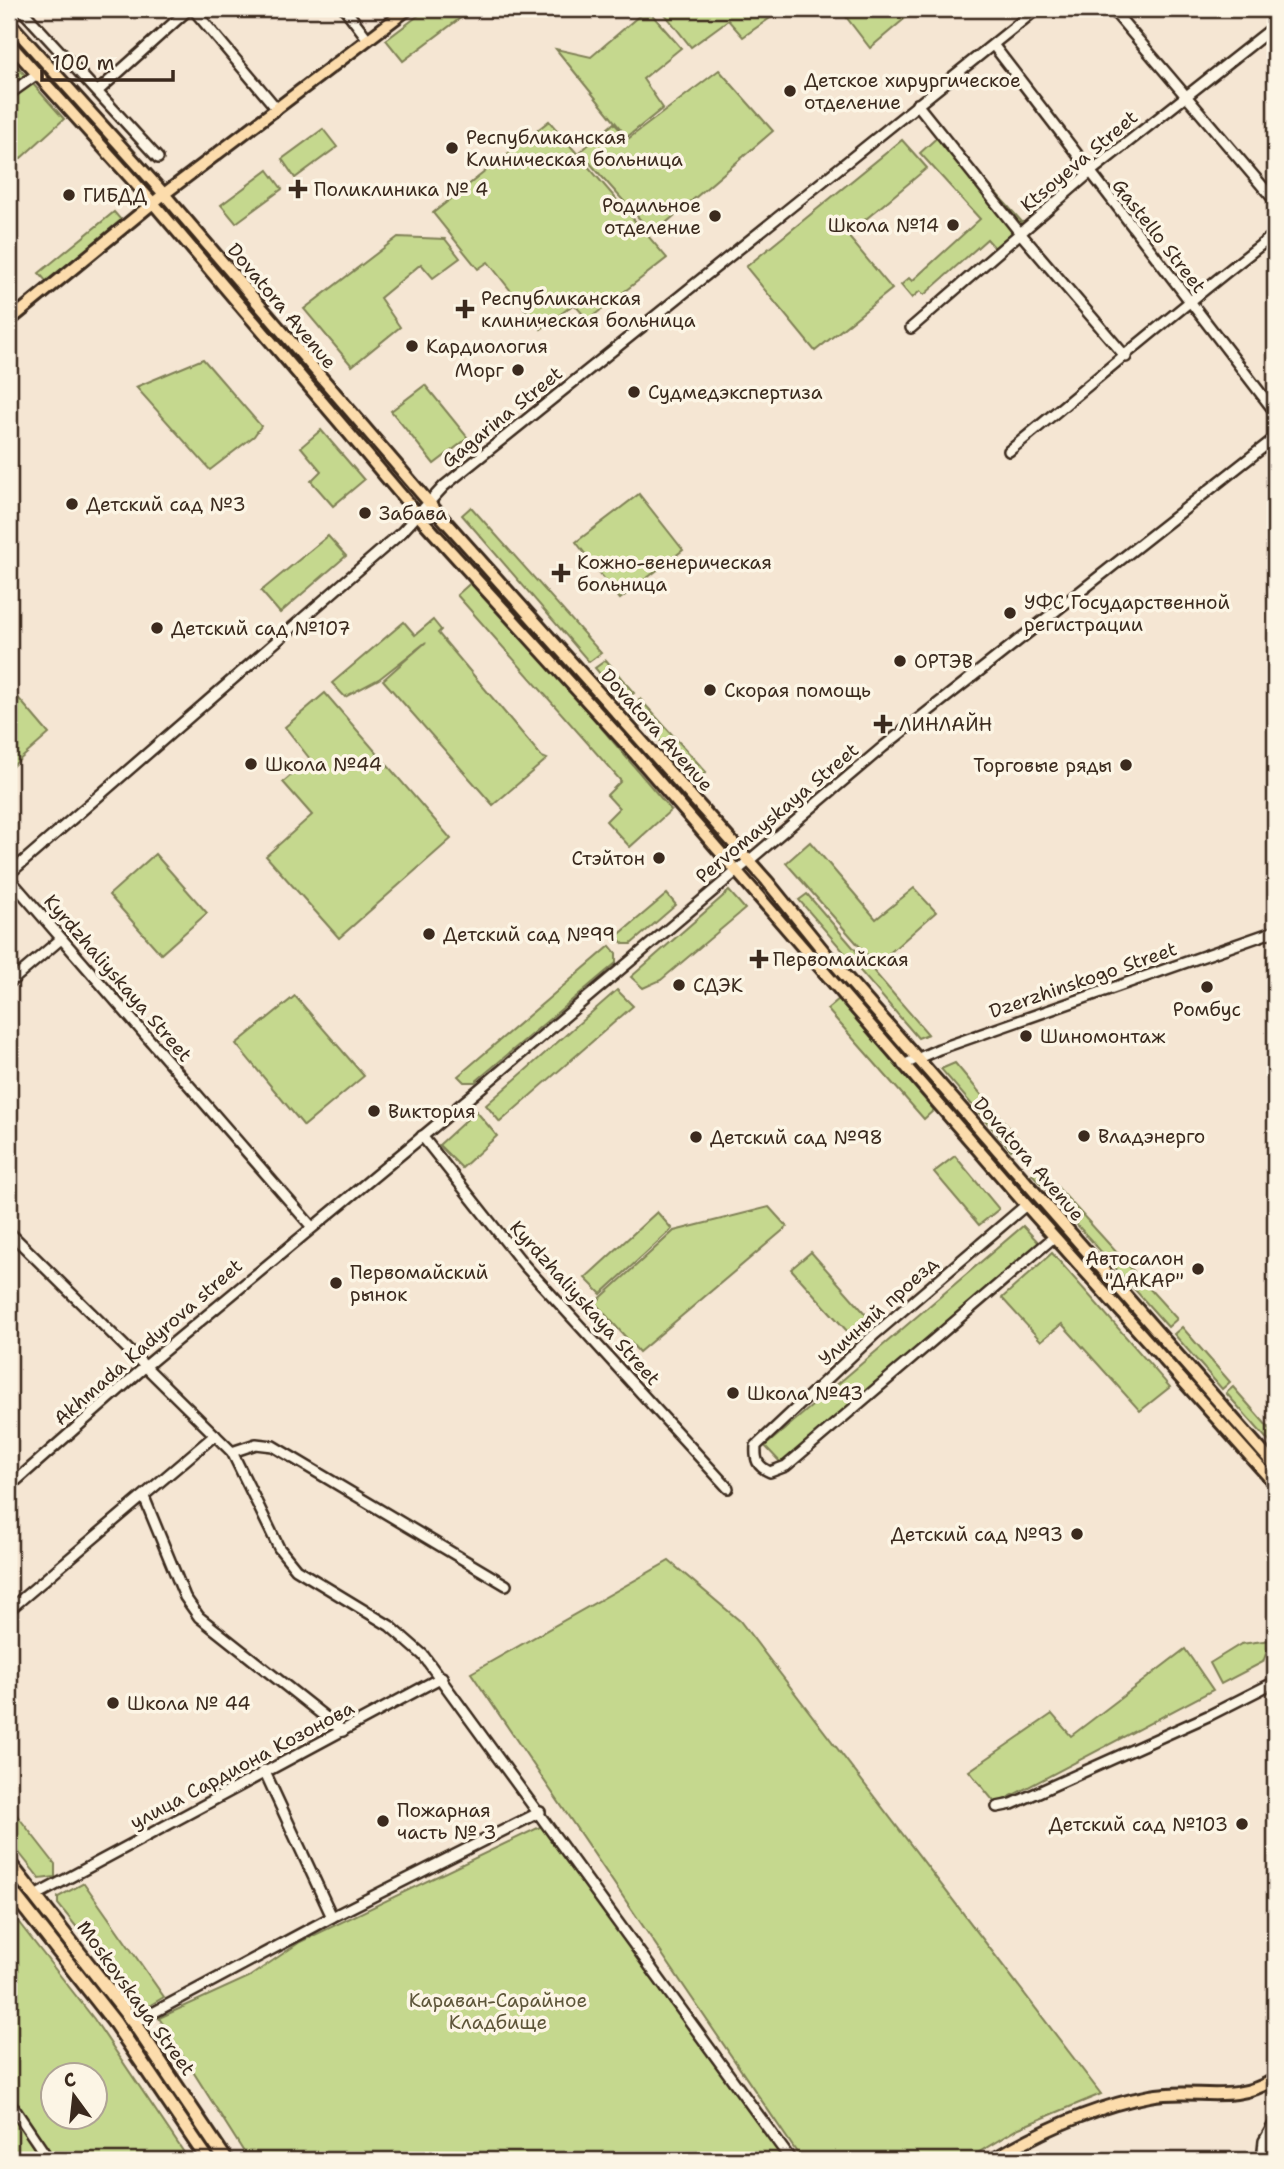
<svg xmlns="http://www.w3.org/2000/svg" width="1284" height="2169" viewBox="0 0 1284 2169" font-family="'Shantell Sans',sans-serif">
  <style>
    .green { fill: #c5d88e; stroke: #808156; stroke-width: 2; fill-rule: evenodd }
    .lines { fill: none; stroke-linecap: round; stroke-linejoin: round }
    .minor-casing { stroke: #3b2a1e; stroke-width: 14 }
    .major-casing { stroke: #3b2a1e; stroke-width: 16 }
    .highway-casing { stroke: #3b2a1e; stroke-width: 18 }
    .minor { stroke: #fcf5e5; stroke-width: 9 }
    .major { stroke: #fcdcac; stroke-width: 10 }
    .highway { stroke: #fcdcac; stroke-width: 12 }
    .poi-dot { fill: #3b2a1e; stroke: #fcf5e5; stroke-width: 2.5 }
    .labels { text-anchor: middle; dominant-baseline: central; stroke-width: 7; stroke-linejoin: round; paint-order: stroke }
    .poi-label { font-size: 19px; fill: #3b2a1e; stroke: #fcf5e5; text-anchor: start }
    .street-label { font-size: 19px; fill: #3b2a1e; stroke: #fcf5e5 }
    .park-label { font-size: 19px; fill: #5e563a; stroke: #fcf5e5 }
  </style>
  <rect width="100%" height="100%" fill="#f5e6d3"/>
  <filter id="ink" filterUnits="userSpaceOnUse"><feTurbulence type="fractalNoise" baseFrequency=".0143" numOctaves="2"/><feDisplacementMap in="SourceGraphic" scale="14" xChannelSelector="R" yChannelSelector="G"/><feConvolveMatrix kernelMatrix="1 2 1 2 8 2 1 2 1" color-interpolation-filters="sRGB"/></filter>
  <g filter="url(#ink)">
    <!-- green -->
    <g class="green">
      <path d="M427,9H457L463,16L403,61L386,40Z"/>
      <path d="M647,9L681,48L643,79L663,108L627,137L556,49L591,57Z"/>
      <path d="M661,9H768L773,16L743,37L728,20L691,47Z"/>
      <path d="M840,9H916L870,48Z"/>
      <path d="M9,57L64,119L9,169Z"/>
      <path d="M719,70L773,131L653,234L580,152L614,123L628,139Z"/>
      <path d="M549,121L667,258L588,320L574,304L541,329L488,262L478,269L433,213Z"/>
      <path d="M323,129L337,147L295,178L282,159Z"/>
      <path d="M942,133L1023,223L995,248L987,239L924,295L920,291L912,298L901,285L909,278L912,281L980,219L920,153Z"/>
      <path d="M902,140L927,168L847,235L892,289L815,351L746,267Z"/>
      <path d="M268,170L282,189L236,223L221,205Z"/>
      <path d="M114,212L122,221L46,281L39,273Z"/>
      <path d="M398,237L445,239L460,258L433,278L421,264L380,298L400,327L352,366L304,309Z"/>
      <path d="M203,359L261,426L254,436L210,470L136,387Z"/>
      <path d="M425,385L468,438L434,464L391,411Z"/>
      <path d="M321,430L364,480L333,506L311,481L321,471L301,447Z"/>
      <path d="M639,494L683,550L620,599L576,542Z"/>
      <path d="M471,507L601,653L589,662L462,515Z"/>
      <path d="M328,536L346,556L280,613L261,591Z"/>
      <path d="M475,579L671,810L630,847L606,821L619,808L607,795L621,781L457,595Z"/>
      <path d="M433,620L441,630L438,633L542,757L547,759L493,805L383,680L426,642L379,679L345,697L332,683L404,622L415,635Z"/>
      <path d="M606,660L634,693L623,701L595,668Z"/>
      <path d="M9,687L49,734L9,769Z"/>
      <path d="M325,693L451,839L339,938L266,856L312,815L283,782L310,759L285,727Z"/>
      <path d="M640,699L706,772L696,781L630,707Z"/>
      <path d="M810,842L876,919L914,888L936,912L876,965L786,863Z"/>
      <path d="M155,854L207,913L161,954L109,895Z"/>
      <path d="M729,891L745,909L661,980L643,988L631,977Z"/>
      <path d="M667,894L676,905L631,944H624L616,937Z"/>
      <path d="M807,894L928,1034L918,1038L799,900Z"/>
      <path d="M610,946L616,953V963L475,1082H464L458,1076Z"/>
      <path d="M617,990L633,1006L500,1122L486,1105Z"/>
      <path d="M295,996L364,1076L304,1126L236,1044Z"/>
      <path d="M839,999L934,1110L924,1119L827,1009Z"/>
      <path d="M955,1063L1021,1142L1011,1150L941,1069Z"/>
      <path d="M476,1111L497,1136L462,1168L439,1145Z"/>
      <path d="M955,1156L999,1209L979,1225L934,1172Z"/>
      <path d="M1040,1168L1177,1319L1168,1327L1032,1174Z"/>
      <path d="M769,1207L787,1227L639,1352L595,1303L674,1231Z"/>
      <path d="M657,1212L672,1229L601,1294L585,1278Z"/>
      <path d="M1023,1226L1041,1245L783,1465L765,1446Z"/>
      <path d="M811,1252L876,1326L857,1342L791,1269Z"/>
      <path d="M1052,1253L1170,1387L1140,1411L1062,1324L1041,1341L1002,1298Z"/>
      <path d="M1182,1327L1230,1382L1222,1389L1174,1334Z"/>
      <path d="M1233,1387L1275,1435V1448L1226,1393Z"/>
      <path d="M669,1561L740,1621L1101,2094L1019,2128L966,2160H802L471,1673Z"/>
      <path d="M1271,1640L1263,1662L1221,1684L1210,1663L1241,1644Z"/>
      <path d="M1185,1649L1213,1690L996,1804L969,1771L1052,1714L1071,1736Z"/>
      <path d="M9,1805L55,1864V1877L40,1879L9,1840Z"/>
      <path d="M546,1824L786,2160H249L159,2018L249,1977L300,1942Z"/>
      <path d="M84,1883L164,1997L147,2007L139,2005L58,1904V1897Z"/>
      <path d="M9,1910L94,2019L189,2160H9ZM52,2074H94V2116H52Z"/>
    </g>
    <g class="lines">
      <defs>
        <g id="minor">
          <path d="M21,9L158,158"/>
          <path d="M193,9L277,109"/>
          <path d="M345,9L367,38"/>
          <path d="M1112,9L1275,201"/>
          <path d="M994,46L1275,412"/>
          <path d="M98,91L189,9"/>
          <path d="M9,94L37,74"/>
          <path d="M917,104L1020,233L1126,357"/>
          <path d="M911,328L1094,169L1275,26"/>
          <path d="M1009,451C1098,378 1184,304 1275,234"/>
          <path d="M9,874L402,532L444,486L1037,9"/>
          <path d="M9,878L312,1227"/>
          <path d="M9,983L61,939"/>
          <path d="M903,1065L939,1049L1275,931"/>
          <path d="M422,1136L525,1266L728,1488"/>
          <path d="M1026,1205L875,1334L756,1446C755,1460 757,1466 770,1472L786,1466L1054,1237"/>
          <path d="M9,1232L232,1452L279,1548L296,1569L390,1626L423,1655L791,2160"/>
          <path d="M232,1452L256,1444L273,1446L506,1585"/>
          <path d="M9,1487L147,1365L470,1097L883,747L1275,438"/>
          <path d="M144,1497L185,1597L199,1617L343,1731"/>
          <path d="M9,1610L215,1435"/>
          <path d="M264,1770L332,1917"/>
          <path d="M997,1807L1012,1804L1210,1715L1275,1682"/>
          <path d="M35,1896L442,1677"/>
          <path d="M134,2023L332,1917L540,1812"/>
          <path d="M9,2101L49,2160"/>
          <path d="M1262,2160L1264,2141L1275,2122"/>
        </g>
        <g id="major">
          <path d="M9,22L164,194L438,513L767,881L826,954L1275,1466"/>
          <path d="M9,43L154,204L425,523L636,755L1026,1205L1275,1484"/>
          <path d="M9,321L164,194L408,9"/>
          <path d="M992,2160C1039,2132 1096,2106 1150,2096C1195,2087 1232,2106 1275,2079"/>
        </g>
        <g id="highway">
          <path d="M9,1863L134,2023L226,2160"/>
          <path d="M9,1888L115,2023L208,2160"/>
        </g>
      </defs>
      <!-- minor casing -->
      <use href="#minor" class="minor-casing"/>
      <!-- major casing -->
      <use href="#major" class="major-casing"/>
      <!-- highway casing -->
      <use href="#highway" class="highway-casing"/>
      <!-- minor -->
      <use href="#minor" class="minor"/>
      <!-- major -->
      <use href="#major" class="major"/>
      <!-- highway -->
      <use href="#highway" class="highway"/>
    </g>
  </g>
  <!-- markers -->
  <g class="poi-dot">
    <circle cx="790" cy="91" r="7"/>
    <circle cx="452" cy="148" r="7"/>
    <path d="M294.5 178.5h7v7h7v7h-7v7h-7v-7h-7v-7h7z"/>
    <circle cx="69" cy="195" r="7"/>
    <circle cx="715" cy="216" r="7"/>
    <circle cx="953" cy="225" r="7"/>
    <path d="M461.5 298.5h7v7h7v7h-7v7h-7v-7h-7v-7h7z"/>
    <circle cx="412" cy="346" r="7"/>
    <circle cx="518" cy="370" r="7"/>
    <circle cx="634" cy="392" r="7"/>
    <circle cx="72" cy="504" r="7"/>
    <circle cx="365" cy="513" r="7"/>
    <path d="M557.5 562.5h7v7h7v7h-7v7h-7v-7h-7v-7h7z"/>
    <circle cx="1010" cy="613" r="7"/>
    <circle cx="157" cy="628" r="7"/>
    <circle cx="900" cy="661" r="7"/>
    <circle cx="710" cy="690" r="7"/>
    <path d="M879.5 713.5h7v7h7v7h-7v7h-7v-7h-7v-7h7z"/>
    <circle cx="251" cy="764" r="7"/>
    <circle cx="1126" cy="765" r="7"/>
    <circle cx="659" cy="858" r="7"/>
    <circle cx="429" cy="934" r="7"/>
    <path d="M755.5 948.5h7v7h7v7h-7v7h-7v-7h-7v-7h7z"/>
    <circle cx="679" cy="985" r="7"/>
    <circle cx="1207" cy="987" r="7"/>
    <circle cx="1026" cy="1036" r="7"/>
    <circle cx="374" cy="1111" r="7"/>
    <circle cx="1084" cy="1136" r="7"/>
    <circle cx="696" cy="1137" r="7"/>
    <circle cx="1198" cy="1269" r="7"/>
    <circle cx="336" cy="1283" r="7"/>
    <circle cx="733" cy="1393" r="7"/>
    <circle cx="1077" cy="1534" r="7"/>
    <circle cx="113" cy="1703" r="7"/>
    <circle cx="383" cy="1821" r="7"/>
    <circle cx="1242" cy="1824" r="7"/>
  </g>
  <g class="labels">
    <!-- poi labels -->
    <g class="poi-label">
      <text x="804" y="80">Детское хирургическое<tspan x="804" dy="22">отделение</tspan></text>
      <text x="466" y="137">Республиканская<tspan x="466" dy="22">Клиническая больница</tspan></text>
      <text x="314" y="189">Поликлиника № 4</text>
      <text x="83" y="195">ГИБДД</text>
      <text x="701" y="205" text-anchor="end">Родильное<tspan x="701" dy="22">отделение</tspan></text>
      <text x="939" y="225" text-anchor="end">Школа №14</text>
      <text x="481" y="298">Республиканская<tspan x="481" dy="22">клиническая больница</tspan></text>
      <text x="426" y="346">Кардиология</text>
      <text x="504" y="370" text-anchor="end">Морг</text>
      <text x="648" y="392">Судмедэкспертиза</text>
      <text x="86" y="504">Детский сад №3</text>
      <text x="379" y="513">Забава</text>
      <text x="577" y="562">Кожно-венерическая<tspan x="577" dy="22">больница</tspan></text>
      <text x="1024" y="602">УФС Государственной<tspan x="1024" dy="22">регистрации</tspan></text>
      <text x="171" y="628">Детский сад №107</text>
      <text x="914" y="661">ОРТЭВ</text>
      <text x="724" y="690">Скорая помощь</text>
      <text x="899" y="724">ЛИНЛАЙН</text>
      <text x="265" y="764">Школа №44</text>
      <text x="1112" y="765" text-anchor="end">Торговые ряды</text>
      <text x="645" y="858" text-anchor="end">Стэйтон</text>
      <text x="443" y="934">Детский сад №99</text>
      <text x="773" y="959">Первомайская</text>
      <text x="693" y="985">СДЭК</text>
      <text x="1207" y="1009" text-anchor="middle">Ромбус</text>
      <text x="1040" y="1036">Шиномонтаж</text>
      <text x="388" y="1111">Виктория</text>
      <text x="1098" y="1136">Владэнерго</text>
      <text x="710" y="1137">Детский сад №98</text>
      <text x="1184" y="1258" text-anchor="end">Автосалон<tspan x="1184" dy="22">"ДАКАР"</tspan></text>
      <text x="350" y="1272">Первомайский<tspan x="350" dy="22">рынок</tspan></text>
      <text x="747" y="1393">Школа №43</text>
      <text x="1063" y="1534" text-anchor="end">Детский сад №93</text>
      <text x="127" y="1703">Школа № 44</text>
      <text x="397" y="1810">Пожарная<tspan x="397" dy="22">часть № 3</tspan></text>
      <text x="1228" y="1824" text-anchor="end">Детский сад №103</text>
    </g>
    <!-- street labels -->
    <g class="street-label">
      <text transform="translate(1079 161) rotate(-40)">Ktsoyeva Street</text>
      <text transform="translate(1159 236) rotate(52)">Gastello Street</text>
      <text transform="translate(282 306) rotate(50)">Dovatora Avenue</text>
      <text transform="translate(502 417) rotate(-39)">Gagarina Street</text>
      <text transform="translate(657 730) rotate(48)">Dovatora Avenue</text>
      <text transform="translate(777 813) rotate(-40)">Pervomayskaya Street</text>
      <text transform="translate(118 978) rotate(49)">Kyrdzhaliyskaya Street</text>
      <text transform="translate(1083 980) rotate(-19)">Dzerzhinskogo Street</text>
      <text transform="translate(1029 1159) rotate(49)">Dovatora Avenue</text>
      <text transform="translate(585 1303) rotate(48)">Kyrdzhaliyskaya Street</text>
      <text transform="translate(878 1311) rotate(-42)">Уличный проезд</text>
      <text transform="translate(148 1342) rotate(-41)">Akhmada Kadyrova street</text>
      <text transform="translate(242 1765) rotate(-28)">улица Сардиона Козонова</text>
      <text transform="translate(136 1998) rotate(54)">Moskovskaya Street</text>
    </g>
    <!-- park labels -->
    <g class="park-label">
      <text x="498" y="2000">Караван-Сарайное<tspan x="498" dy="22">Кладбище</tspan></text>
    </g>
  </g>
  <!-- margin -->
  <rect width="1284" height="2169" fill="none" stroke="#fcf5e5" stroke-width="35"/>
  <rect x="18" y="18" width="1249" height="2134" fill="none" stroke="#3b2a1e" stroke-width="2.5" filter="url(#ink)"/>
  <!-- north arrow -->
  <g transform="translate(74 2096) rotate(345)"><circle r="33" fill="#fcf5e5" stroke="#afa495" stroke-width="2"/>
  <path d="M0-5L12 26L0 18L-12 26Z" fill="#3b2a1e"/>
  <text y="-10" font-size="19" font-weight="bold" text-anchor="middle" fill="#3b2a1e">С</text>
  </g>
  <!-- scale -->
  <path d="M42 70v10h131v-10" fill="none" stroke="#3b2a1e" stroke-width="3.5"/>
  <text x="52" y="70" font-size="21" fill="#3b2a1e" stroke="#fcf5e5" stroke-width="5" paint-order="stroke">100 m</text>
</svg>
